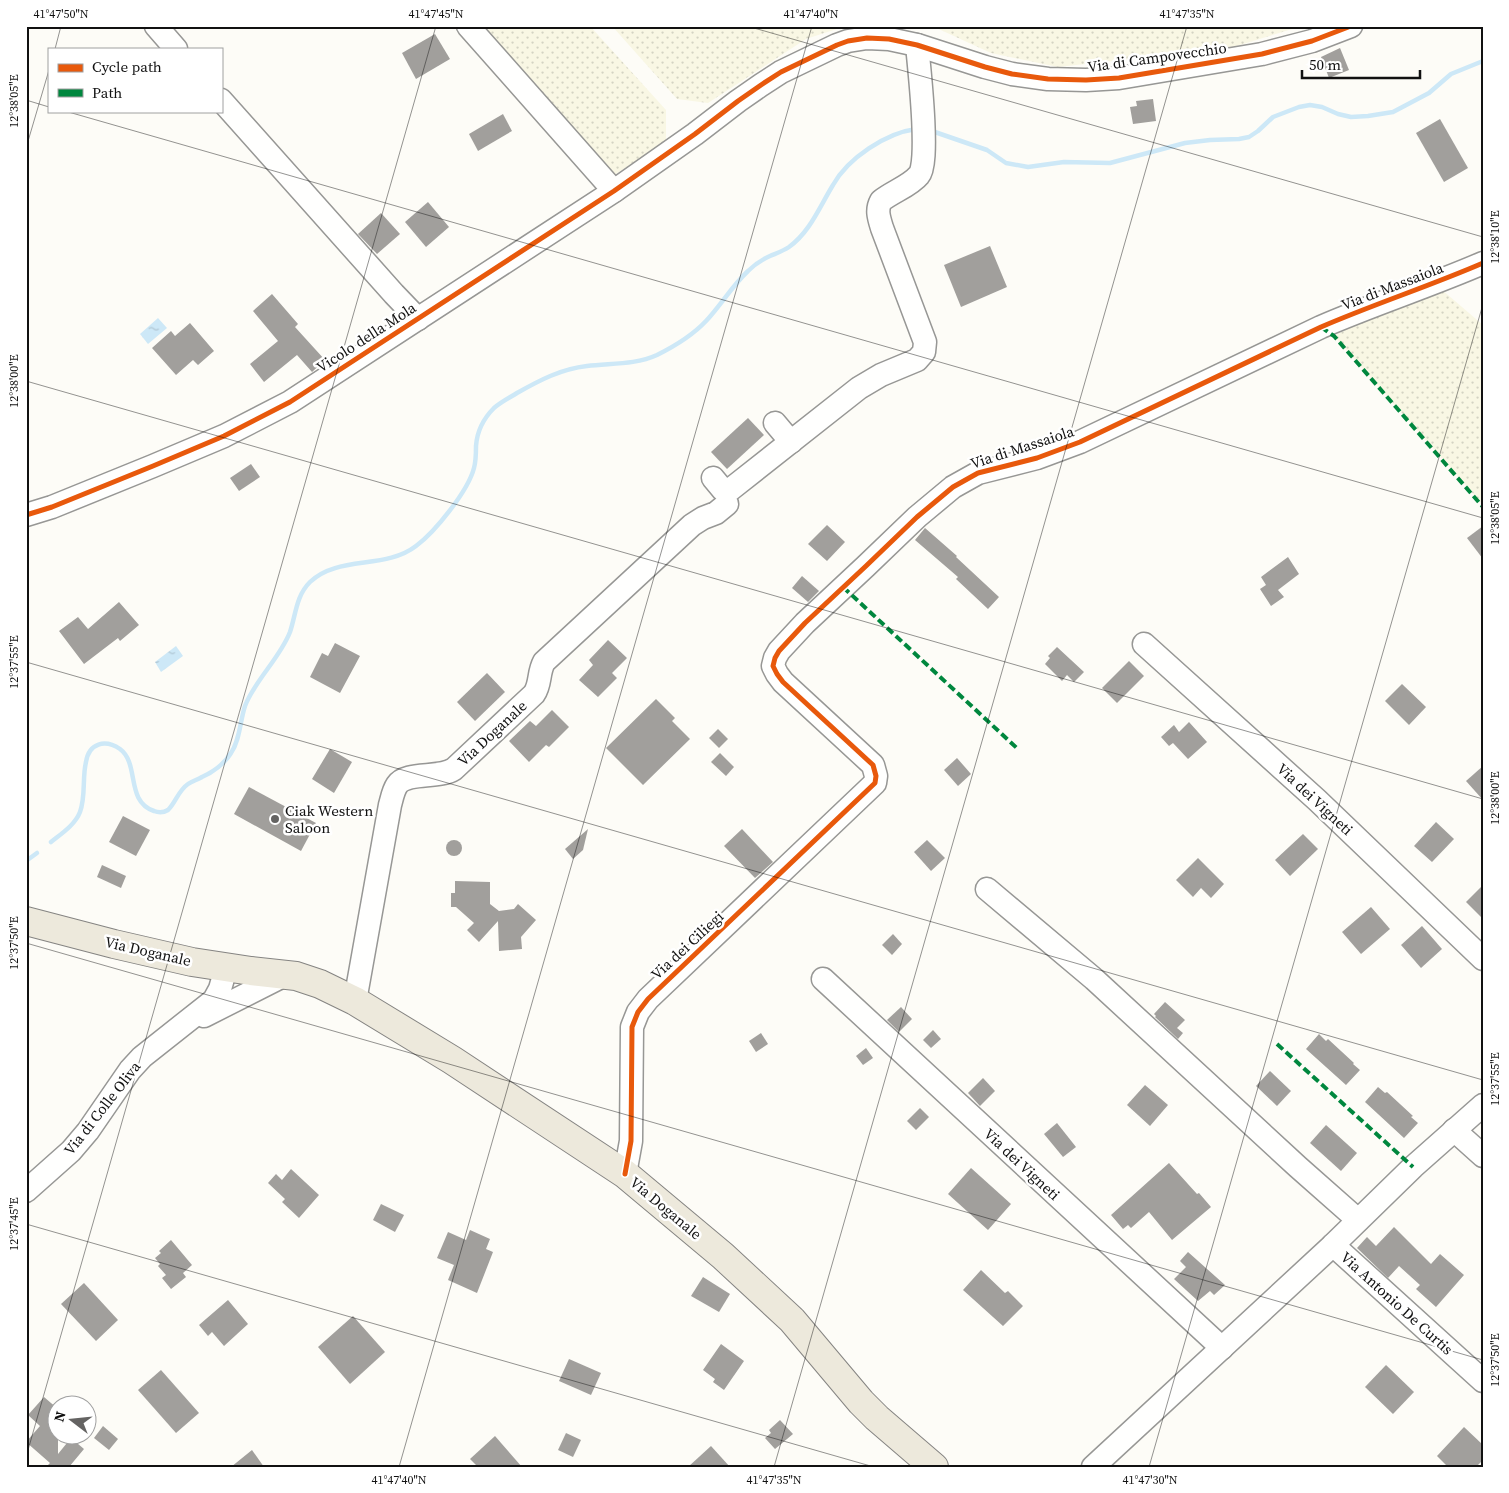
<svg xmlns="http://www.w3.org/2000/svg" width="1509" height="1493" viewBox="0 0 1509 1493" font-family="'Source Serif 4',serif">
  <style>
    .farmland { fill: url(#farmland-dots) }
    .water { fill: url(#water-ripples) }
    .lines { fill: none; stroke-linecap: round; stroke-linejoin: round }
    .stream { stroke: #cde8f7; stroke-width: 4.5 }
    .building { fill: #a19f9c }
    .minor-casing { stroke: #979795; stroke-width: 25 }
    .major-casing { stroke: #858482; stroke-width: 30 }
    .minor { stroke: #fffffe; stroke-width: 22 }
    .major { stroke: #ede9dc; stroke-width: 28 }
    .quiet { stroke: #00873e; stroke-width: 4; stroke-dasharray: 8 4; stroke-linecap: butt }
    .cycleway-casing { stroke: #fff; stroke-width: 8 }
    .cycleway { stroke: #e8590c; stroke-width: 5 }
    .ticks { fill: none; stroke: #111; stroke-width: 1; stroke-opacity: 0.45 }
    .poi-dot { fill: #646362; stroke: #fff; stroke-width: 2 }
    .labels { text-anchor: middle; dominant-baseline: central; stroke-width: 5; stroke-linejoin: round; paint-order: stroke }
    .street-label { font-size: 15px; fill: #111; stroke: #fff }
    .poi-label { font-size: 15px; fill: #111; stroke: #fff; text-anchor: start }
    .neatline { fill: none; stroke: #111; stroke-width: 2 }
    .ticks-label { font-size: 12px; text-anchor: middle; fill: #111 }
  </style>
  <defs>
    <pattern id="farmland-dots" width="8" height="8" patternUnits="userSpaceOnUse" patternTransform="scale(1.25)"><rect width="8" height="8" fill="#f9f7e4"/><path d="M2 2h.1M6 6h.1" fill="none" stroke="#d4d3c3" stroke-width="1.8" stroke-linecap="round"/></pattern>
    <pattern id="water-ripples" width="26" height="14" patternUnits="userSpaceOnUse" patternTransform="scale(1.25)"><rect width="26" height="14" fill="#cde8f7"/><path d="M2 4q2-2 4 0t4 0M15 11q2-2 4 0t4 0" fill="none" stroke="#afc6d3"/></pattern>
  </defs>
  <rect width="100%" height="100%" fill="#fdfcf7"/>
  <!-- farmland -->
  <g class="farmland">
    <path d="M478,26H590L666,110V142L614,175Z"/>
    <path d="M612,26H846L806,39L708,103L677,99Z"/>
    <path d="M932,26H1302L1230,48L1058,67L991,53Z"/>
    <path d="M1434,283L1483,325V505L1334,336Z"/>
  </g>
  <!-- water -->
  <g class="water">
    <path d="M158,318L167,328L148,344L140,334Z"/>
    <path d="M176,646L183,656L161,672L155,662Z"/>
  </g>
  <g class="lines">
    <!-- stream -->
    <g class="stream">
      <path d="M929,130L987,150L1006,163L1028,167L1064,162L1110,163L1185,143L1210,140L1239,139L1249,137L1258,131L1273,117L1299,107L1310,105L1322,107L1338,114L1351,117L1368,116L1393,112L1429,93L1451,74L1483,61"/>
      <path d="M51,842C61,834 75,825 80,812C86,796 82,778 86,762C89,743 105,739 120,749C140,764 125,801 154,811C159,813 163,813 168,810C176,802 178,791 188,784C192,781 197,780 202,777C213,772 225,763 231,753C240,740 240,721 245,706C255,680 280,658 290,632C296,614 296,596 310,582C338,555 385,570 416,546C435,532 468,491 474,468C476,461 476,453 476,446C477,432 484,418 494,408C501,402 509,398 517,393C540,380 561,369 587,366C611,363 635,365 657,355C675,346 692,336 706,321C721,305 732,286 748,271C754,265 761,260 770,256C777,253 783,251 789,247C810,232 820,206 833,185C848,158 886,133 916,129"/>
      <path d="M26,861L37,853"/>
    </g>
  </g>
  <!-- building -->
  <g class="building">
    <path d="M435,34L450,59L416,79L402,53Z"/>
    <path d="M1340,48L1349,70L1329,78L1321,57Z"/>
    <path d="M1153,99L1156,121L1133,124L1130,107L1137,106L1136,101Z"/>
    <path d="M503,114L512,131L478,151L469,134Z"/>
    <path d="M1440,119L1468,168L1444,182L1416,133Z"/>
    <path d="M428,202L449,227L426,247L405,222Z"/>
    <path d="M381,213L400,234L377,254L358,234Z"/>
    <path d="M990,246L1007,287L961,307L944,265Z"/>
    <path d="M272,294L298,324L295,327L325,360L312,372L297,355L264,382L250,364L278,341L253,311Z"/>
    <path d="M190,323L214,351L198,365L193,360L176,375L152,348L171,331L175,336Z"/>
    <path d="M748,418L764,435L727,469L711,452Z"/>
    <path d="M251,464L260,477L239,491L230,478Z"/>
    <path d="M827,525L845,542L827,561L808,544Z"/>
    <path d="M1483,526V559L1467,538Z"/>
    <path d="M925,528L957,556L956,557L999,597L988,609L956,579L958,577L915,540Z"/>
    <path d="M1288,557L1299,574L1278,590L1284,597L1271,606L1260,589L1266,585L1261,577Z"/>
    <path d="M802,576L819,591L808,602L792,588Z"/>
    <path d="M119,602L139,625L120,641L118,638L84,664L59,631L78,617L88,629Z"/>
    <path d="M608,640L627,658L612,673L617,678L598,697L579,680L593,665L589,660Z"/>
    <path d="M335,643L360,656L340,693L310,677L322,653L328,656Z"/>
    <path d="M1057,647L1084,672L1074,682L1067,675L1062,681L1045,664L1050,658L1048,656Z"/>
    <path d="M1129,661L1144,676L1117,703L1102,688Z"/>
    <path d="M487,673L505,692L475,721L457,702Z"/>
    <path d="M1402,684L1426,707L1409,725L1385,701Z"/>
    <path d="M656,699L675,718L672,721L690,739L643,785L606,748Z"/>
    <path d="M552,710L569,727L549,747L546,745L529,762L509,741L530,721L536,726Z"/>
    <path d="M1189,722L1207,742L1188,759L1173,743L1169,746L1161,737L1174,725L1179,732Z"/>
    <path d="M718,729L728,739L719,748L709,738Z"/>
    <path d="M330,749L352,762L334,793L312,779Z"/>
    <path d="M720,753L734,767L726,776L711,762Z"/>
    <path d="M957,758L971,774L958,786L944,770Z"/>
    <path d="M1483,766V800L1466,781Z"/>
    <path d="M249,787L316,823L301,851L234,814Z"/>
    <path d="M123,816L150,830L136,856L109,842Z"/>
    <path d="M1436,822L1454,839L1432,862L1414,846Z"/>
    <path d="M588,829L583,850L573,859L565,849Z"/>
    <path d="M742,829L773,862L755,878L724,846Z"/>
    <path d="M1303,834L1318,849L1290,876L1275,860Z"/>
    <circle cx="454" cy="848" r="8"/>
    <path d="M927,840L945,858L931,871L914,852Z"/>
    <path d="M1198,858L1224,884L1211,898L1201,888L1193,897L1176,880Z"/>
    <path d="M102,865L126,876L121,888L97,877Z"/>
    <path d="M455,881L490,882V904L499,911L514,909L518,904L536,920L521,937L522,949L499,951L498,921L479,942L467,930L474,923L456,907H451V893H455Z"/>
    <path d="M1483,885V919L1466,902Z"/>
    <path d="M1371,907L1390,929L1361,954L1342,932Z"/>
    <path d="M1422,926L1442,949L1421,968L1401,945Z"/>
    <path d="M893,934L902,944L892,955L882,945Z"/>
    <path d="M1165,1002L1185,1020L1177,1028L1183,1033L1178,1039L1155,1017L1156,1016L1154,1014Z"/>
    <path d="M901,1007L912,1019L899,1032L887,1020Z"/>
    <path d="M933,1030L941,1039L931,1048L923,1040Z"/>
    <path d="M761,1033L768,1044L756,1052L749,1041Z"/>
    <path d="M1319,1034L1326,1041L1328,1039L1354,1063L1353,1064L1360,1070L1346,1085L1306,1049Z"/>
    <path d="M866,1048L873,1058L863,1065L856,1056Z"/>
    <path d="M1270,1071L1291,1091L1277,1106L1256,1086Z"/>
    <path d="M983,1078L995,1091L980,1106L968,1093Z"/>
    <path d="M1145,1085L1168,1105L1150,1126L1127,1105Z"/>
    <path d="M1378,1087L1385,1093L1387,1092L1413,1116L1411,1117L1418,1123L1404,1138L1365,1102Z"/>
    <path d="M920,1108L929,1117L916,1130L907,1121Z"/>
    <path d="M1057,1123L1076,1147L1063,1157L1044,1134Z"/>
    <path d="M1326,1125L1357,1153L1341,1171L1310,1143Z"/>
    <path d="M1169,1163L1197,1194L1199,1193L1211,1207L1172,1240L1149,1212L1131,1228L1128,1225L1123,1229L1111,1215Z"/>
    <path d="M971,1168L1011,1204L988,1230L948,1194Z"/>
    <path d="M291,1169L319,1195L299,1218L282,1202L285,1199L268,1183L276,1174L282,1180Z"/>
    <path d="M381,1204L404,1215L395,1232L373,1220Z"/>
    <path d="M1394,1227L1431,1264L1440,1254L1464,1275L1436,1307L1416,1289L1420,1285L1399,1266L1388,1278L1357,1248L1367,1237L1376,1246Z"/>
    <path d="M470,1230L490,1239L486,1249L493,1252L477,1293L448,1280L454,1265L437,1258L448,1232L466,1240Z"/>
    <path d="M171,1240L192,1265L183,1273L186,1277L171,1289L162,1278L166,1275L158,1266L160,1264L155,1258L161,1253L159,1251Z"/>
    <path d="M1188,1252L1225,1285L1214,1295L1210,1291L1198,1301L1174,1279L1186,1267L1180,1261Z"/>
    <path d="M981,1270L1005,1293L1008,1291L1023,1306L1003,1326L963,1290Z"/>
    <path d="M703,1277L730,1294L719,1312L691,1296Z"/>
    <path d="M84,1283L118,1320L96,1341L61,1304Z"/>
    <path d="M228,1300L248,1324L224,1346L212,1332L208,1336L199,1325Z"/>
    <path d="M353,1316L385,1352L350,1384L318,1347Z"/>
    <path d="M721,1344L744,1361L724,1390L713,1382L715,1379L703,1370Z"/>
    <path d="M569,1359L601,1373L591,1395L559,1381Z"/>
    <path d="M1386,1365L1414,1392L1393,1414L1365,1387Z"/>
    <path d="M161,1370L199,1413L176,1433L138,1390Z"/>
    <path d="M44,1397L58,1409V1454L71,1438L84,1449L69,1467H46L50,1463L26,1442L40,1426L28,1415Z"/>
    <path d="M780,1420L793,1434L775,1449L765,1438L771,1433L769,1430Z"/>
    <path d="M103,1426L118,1439L109,1450L94,1438Z"/>
    <path d="M1464,1427L1483,1445V1460L1476,1467H1448L1437,1456Z"/>
    <path d="M566,1433L581,1440L573,1457L558,1450Z"/>
    <path d="M495,1436L522,1467H478L470,1459Z"/>
    <path d="M711,1446L730,1467H688Z"/>
    <path d="M252,1450L264,1467H231Z"/>
  </g>
  <g class="lines">
    <defs>
      <g id="minor">
        <path d="M156,26L176,49"/>
        <path d="M468,26L614,191"/>
        <path d="M221,100L394,294L418,319"/>
        <path d="M775,423L791,442"/>
        <path d="M713,478L723,490L726,491L731,489L859,388L881,375L917,360L924,352L925,342L882,228C879,218 876,210 881,201C892,192 910,186 919,175C930,163 919,66 917,45"/>
        <path d="M26,515L52,507L153,466L224,436L290,402L614,191L695,134L738,101L761,85L781,72L837,45L848,41L867,38L889,39L917,45L985,67L1012,74L1048,79L1086,80L1119,78L1262,54L1312,41L1351,26"/>
        <path d="M1144,644L1317,800L1483,959"/>
        <path d="M987,889L1094,979L1298,1167L1358,1220"/>
        <path d="M823,979L1222,1348"/>
        <path d="M355,1001L390,805C392,798 393,791 397,785C406,771 439,779 454,769L534,694C541,684 538,673 544,662L692,525L703,518L716,513L727,504"/>
        <path d="M204,1016L285,975"/>
        <path d="M1454,1130L1483,1156"/>
        <path d="M625,1174L631,1141L632,1027L638,1012L648,999L875,783L876,776L873,765L783,682L777,674L773,666L775,658L779,651L805,623L866,566L917,517L953,487L978,473L1037,458L1080,442L1321,327C1374,304 1430,286 1483,263"/>
        <path d="M26,1191L71,1151L88,1131L130,1070L142,1057L214,1000L220,989L226,968"/>
        <path d="M1333,1245L1483,1381"/>
        <path d="M1093,1467L1333,1245L1413,1167L1483,1105"/>
      </g>
      <path id="major" d="M26,921L114,944L192,962L251,971L296,976L320,984L355,1001L452,1060L625,1174L723,1256L792,1320L861,1402L877,1418L934,1467"/>
    </defs>
    <!-- minor casing -->
    <use href="#minor" class="minor-casing"/>
    <!-- major casing -->
    <use href="#major" class="major-casing"/>
    <!-- minor -->
    <use href="#minor" class="minor"/>
    <!-- major -->
    <use href="#major" class="major"/>
    <!-- quiet -->
    <g class="quiet">
      <path d="M1321,327L1334,336L1483,507"/>
      <path d="M843,587L1019,750"/>
      <path d="M1277,1044L1413,1167"/>
    </g>
    <defs>
      <g id="cycleway">
        <path d="M26,515L52,507L153,466L224,436L290,402L614,191L695,134L738,101L761,85L781,72L837,45L848,41L867,38L889,39L917,45L985,67L1012,74L1048,79L1086,80L1119,78L1262,54L1312,41L1351,26"/>
        <path d="M625,1174L631,1141L632,1027L638,1012L648,999L875,783L876,776L873,765L783,682L777,674L773,666L775,658L779,651L805,623L866,566L917,517L953,487L978,473L1037,458L1080,442L1321,327C1374,304 1430,286 1483,263"/>
      </g>
    </defs>
    <!-- cycleway casing -->
    <use href="#cycleway" class="cycleway-casing"/>
    <!-- cycleway -->
    <use href="#cycleway" class="cycleway"/>
  </g>
  <!-- ticks -->
  <path class="ticks" d="M747,26L1483,237M55,49L61,26M26,100L49,107M65,111L1483,518M26,148L49,70M26,381L1483,799M26,662L1483,1080M26,943L1483,1360M26,1224L874,1467M26,1457L436,26M399,1467L812,26M774,1467L1187,26M1149,1467L1483,304"/>
  <!-- markers -->
  <circle class="poi-dot" cx="275" cy="819" r="5"/>
  <g class="labels">
    <!-- street labels -->
    <g class="street-label">
      <text transform="translate(1157 57) rotate(-8)">Via di Campovecchio</text>
      <text transform="translate(1392 286) rotate(-21)">Via di Massaiola</text>
      <text transform="translate(366 337) rotate(-33)">Vicolo della Mola</text>
      <text transform="translate(1022 447) rotate(-18)">Via di Massaiola</text>
      <text transform="translate(492 733) rotate(-43)">Via Doganale</text>
      <text transform="translate(1315 799) rotate(43)">Via dei Vigneti</text>
      <text transform="translate(687 945) rotate(-43)">Via dei Ciliegi</text>
      <text transform="translate(148 951) rotate(13)">Via Doganale</text>
      <text transform="translate(102 1108) rotate(-52)">Via di Colle Oliva</text>
      <text transform="translate(1022 1164) rotate(43)">Via dei Vigneti</text>
      <text transform="translate(666 1208) rotate(40)">Via Doganale</text>
      <text transform="translate(1397 1303) rotate(42)">Via Antonio De Curtis</text>
    </g>
    <!-- poi labels -->
    <g class="poi-label">
      <text x="285" y="810">Ciak Western<tspan x="285" dy="17">Saloon</tspan></text>
    </g>
  </g>
  <!-- border -->
  <rect width="1509" height="1493" fill="none" stroke="#ffffff" stroke-width="55"/>
  <!-- legend -->
  <rect x="48" y="48" width="175" height="65" fill="#ffffff" stroke="#a0a0a0"/>
  <rect x="58" y="64" width="25" height="8" fill="#e8590c" stroke="#a0a0a0"/>
  <text x="92" y="72" font-size="15" fill="#111111">Cycle path</text>
  <rect x="58" y="89" width="25" height="8" fill="#00873e" stroke="#a0a0a0"/>
  <text x="92" y="98" font-size="15" fill="#111111">Path</text>
  <!-- north arrow -->
  <g transform="translate(72 1420) rotate(286)"><circle r="24" fill="#ffffff" stroke="#a0a0a0"/>
  <path d="M0-4L9 19L0 12L-9 19Z" fill="#646362"/>
  <text y="-8" font-size="14" font-weight="bold" text-anchor="middle" fill="#111111">N</text>
  </g>
  <!-- scale -->
  <path d="M1302 70v8h118v-8" fill="none" stroke="#111111" stroke-width="2.5"/>
  <text x="1309" y="70" font-size="15" fill="#111111" stroke="#ffffff" stroke-width="4" paint-order="stroke">50 m</text>
  <rect x="28" y="28" width="1454" height="1438" class="neatline"/>
  <g class="ticks-label">
    <text x="61" y="18">41°47'50"N</text>
    <text x="436" y="18">41°47'45"N</text>
    <text x="811" y="18">41°47'40"N</text>
    <text x="1187" y="18">41°47'35"N</text>
    <text transform="translate(14 101) rotate(-90)" y="4">12°38'05"E</text>
    <text transform="translate(1495 237) rotate(-90)" y="4">12°38'10"E</text>
    <text transform="translate(14 381) rotate(-90)" y="4">12°38'00"E</text>
    <text transform="translate(1495 518) rotate(-90)" y="4">12°38'05"E</text>
    <text transform="translate(14 662) rotate(-90)" y="4">12°37'55"E</text>
    <text transform="translate(1495 798) rotate(-90)" y="4">12°38'00"E</text>
    <text transform="translate(14 943) rotate(-90)" y="4">12°37'50"E</text>
    <text transform="translate(1495 1079) rotate(-90)" y="4">12°37'55"E</text>
    <text transform="translate(14 1224) rotate(-90)" y="4">12°37'45"E</text>
    <text transform="translate(1495 1360) rotate(-90)" y="4">12°37'50"E</text>
    <text x="399" y="1484">41°47'40"N</text>
    <text x="774" y="1484">41°47'35"N</text>
    <text x="1150" y="1484">41°47'30"N</text>
  </g>
</svg>
